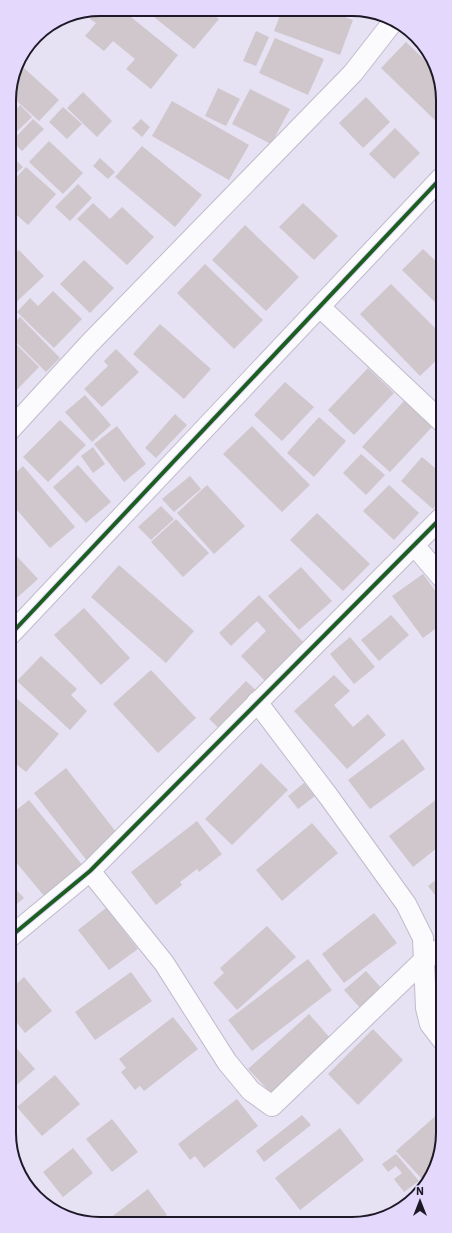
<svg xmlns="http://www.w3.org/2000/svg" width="452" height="1233" viewBox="0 0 452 1233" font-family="'IBM Plex Sans',sans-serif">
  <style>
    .building { fill: #cfc7cb }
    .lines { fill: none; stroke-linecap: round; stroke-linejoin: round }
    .street-casing { stroke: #c0bbca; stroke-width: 22 }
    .street { stroke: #fbfafd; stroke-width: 20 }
    .cycleway-casing { stroke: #e4d9fc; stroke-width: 6 }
    .cycleway { stroke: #1b5e20; stroke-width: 4 }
    .rim { fill: none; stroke: #1d1926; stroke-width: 2 }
  </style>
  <rect width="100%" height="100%" fill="#e7e1f4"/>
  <!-- building -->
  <g class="building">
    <path d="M98,9H101L105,12L107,9H121L178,55L151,89L126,69L135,59L113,41L104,51L85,36L96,23L90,19Z"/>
    <path d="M144,9L207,10L219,19L194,49Z"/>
    <path d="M282,10L328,11L353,20L340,55L274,31Z"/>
    <path d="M350,11H371L367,19Z"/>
    <path d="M256,31L269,37L256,66L243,61Z"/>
    <path d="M275,38L324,59L308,95L259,73Z"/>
    <path d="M406,42L434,69L441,82V126L381,68Z"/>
    <path d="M24,68L59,100L39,121L9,94L13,81Z"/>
    <path d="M218,88L240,99L226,126L205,116Z"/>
    <path d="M250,89L290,109L271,144L232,124Z"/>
    <path d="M83,92L112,121L97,137L67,108Z"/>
    <path d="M366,97L390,122L363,148L339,123Z"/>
    <path d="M172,101L249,145L229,180L152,136Z"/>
    <path d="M20,105L32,117L9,139V116Z"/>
    <path d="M63,107L82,124L67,139L49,122Z"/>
    <path d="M33,119L44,129L22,151L12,141Z"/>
    <path d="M141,119L150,127L142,137L132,128Z"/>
    <path d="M395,128L420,153L394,179L369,154Z"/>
    <path d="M49,141L83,173L63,194L29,162Z"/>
    <path d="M142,146L202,195L175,227L115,177Z"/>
    <path d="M12,156L23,167L9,180V158Z"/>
    <path d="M100,158L115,172L108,179L93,166Z"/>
    <path d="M26,167L56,194L28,225L9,208V185Z"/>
    <path d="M78,184L92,198L70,221L55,207Z"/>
    <path d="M93,203L110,219L122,207L154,237L127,265L77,219Z"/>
    <path d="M303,203L338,236L314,260L279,227Z"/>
    <path d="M245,225L299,277L266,311L212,260Z"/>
    <path d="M423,249L441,266L442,309L402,270Z"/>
    <path d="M19,250L44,276L10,308L9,259Z"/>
    <path d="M84,260L114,288L90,313L60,284Z"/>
    <path d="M205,264L263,320L234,349L177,293Z"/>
    <path d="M391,284L442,335V355L420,376L360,314Z"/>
    <path d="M53,291L82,319L54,348L17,312L30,298L38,306Z"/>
    <path d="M20,317L60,358L46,372L10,336V327Z"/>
    <path d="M160,324L211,369L184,399L133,354Z"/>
    <path d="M10,338L39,367L11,396L10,395Z"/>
    <path d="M116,349L139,372L102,407L84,389L108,366L104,361Z"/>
    <path d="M368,368L394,393L354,435L328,410Z"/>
    <path d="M285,382L314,407L282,441L254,415Z"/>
    <path d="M85,395L111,425L92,442L65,412Z"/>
    <path d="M404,401L432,427L390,472L362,447Z"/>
    <path d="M175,414L187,425L156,458L145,448Z"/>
    <path d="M319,417L346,441L314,477L287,453Z"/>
    <path d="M60,420L86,445L48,482L23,457Z"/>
    <path d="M117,426L146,464L124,482L94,444Z"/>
    <path d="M252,426L310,485L282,512L223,454Z"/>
    <path d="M93,447L105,464L93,473L81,456Z"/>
    <path d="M361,454L385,475L366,495L343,473Z"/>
    <path d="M422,457L442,474V499L433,509L401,481Z"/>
    <path d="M78,465L111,502L86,523L53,487Z"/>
    <path d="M23,466L75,527L50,548L10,502V478Z"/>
    <path d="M190,476L201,489L174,512L162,499Z"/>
    <path d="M207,485L245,526L214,554L177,513Z"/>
    <path d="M389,485L419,513L394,540L363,511Z"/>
    <path d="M161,506L174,519L151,540L138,527Z"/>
    <path d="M317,513L370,564L343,591L290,540Z"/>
    <path d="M176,519L209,553L183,577L151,542Z"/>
    <path d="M11,550L38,579L10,604V551Z"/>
    <path d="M119,565L194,631L166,663L91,597Z"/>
    <path d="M301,567L332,601L299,630L268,596Z"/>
    <path d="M423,574L442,600V624L423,638L392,596Z"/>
    <path d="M259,595L306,645L266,682L241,656L266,631L257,621L231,646L219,633Z"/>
    <path d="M84,608L130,658L101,685L54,635Z"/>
    <path d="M391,615L409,635L379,661L361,640Z"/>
    <path d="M350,637L375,667L354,684L330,654Z"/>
    <path d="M41,656L77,689L71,695L87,711L70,730L17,681Z"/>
    <path d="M151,670L196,718L158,753L113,704Z"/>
    <path d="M334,675L350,691L334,705L353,727L368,714L386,735L347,769L294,711Z"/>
    <path d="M246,681L259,693L222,731L209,719Z"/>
    <path d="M10,693L59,734L26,772L10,759Z"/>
    <path d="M403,739L425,769L370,809L348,780Z"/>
    <path d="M261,763L288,790L232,845L205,819Z"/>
    <path d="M66,768L120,837L88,862L34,793Z"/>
    <path d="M304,783L315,796L298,809L288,796Z"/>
    <path d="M442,795V844L413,867L389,836Z"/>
    <path d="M29,800L83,866L45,897L10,855V815Z"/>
    <path d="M197,821L222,854L199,872L197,869L180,882L182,885L156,905L131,872Z"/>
    <path d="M312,823L338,853L282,901L256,870Z"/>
    <path d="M442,875V904L428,886Z"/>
    <path d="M10,883L24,898L10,910Z"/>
    <path d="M106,908L138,949L109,970L78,930Z"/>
    <path d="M374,913L397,943L344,983L322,954Z"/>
    <path d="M267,926L296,957L237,1010L213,983L224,973L220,968Z"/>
    <path d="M308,959L332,990L252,1051L228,1020Z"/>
    <path d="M442,967L443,968V997L438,992L441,990L430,976Z"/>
    <path d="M366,971L383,990L361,1009L344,990Z"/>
    <path d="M131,972L152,1001L95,1040L75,1012Z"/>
    <path d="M24,977L52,1011L25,1033L11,1015V989Z"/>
    <path d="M309,1014L331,1039L271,1093L248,1069Z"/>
    <path d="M173,1017L198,1049L144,1091L140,1086L135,1090L121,1072L126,1068L119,1059Z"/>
    <path d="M373,1029L403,1060L358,1105L328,1074Z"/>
    <path d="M11,1042L35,1069L11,1090Z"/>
    <path d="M55,1075L80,1104L42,1136L17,1107Z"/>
    <path d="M237,1099L258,1126L204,1168L195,1156L190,1160L178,1144Z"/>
    <path d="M440,1112L443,1116V1139L429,1173L422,1179L396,1151Z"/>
    <path d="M302,1115L311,1125L264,1162L256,1151Z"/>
    <path d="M112,1119L138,1152L112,1172L86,1139Z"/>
    <path d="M340,1128L364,1160L300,1210L275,1178Z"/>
    <path d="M73,1148L93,1173L63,1197L43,1172Z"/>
    <path d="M396,1154L419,1181L404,1192L394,1179L402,1173L396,1166L388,1172L382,1164Z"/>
    <path d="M148,1189L167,1215L158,1222H105Z"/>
  </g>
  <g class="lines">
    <defs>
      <g id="street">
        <path d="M320,307L442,422"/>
        <path d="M10,430L89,344L353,73L392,23"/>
        <path d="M414,545L442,578"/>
        <path d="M10,635L441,178"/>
        <path d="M257,702L329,797L406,904L423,938L426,1008L430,1024L443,1041"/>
        <path d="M90,871L164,963L227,1062L251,1091L272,1106L423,961L443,947"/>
        <path d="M10,937L90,871L442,517"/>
      </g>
    </defs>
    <!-- street casing -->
    <use href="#street" class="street-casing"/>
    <!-- street -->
    <use href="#street" class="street"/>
    <defs>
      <g id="cycleway">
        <path d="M10,635L441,178"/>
        <path d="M10,937L90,871L442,517"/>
      </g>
    </defs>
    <!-- cycleway casing -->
    <use href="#cycleway" class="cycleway-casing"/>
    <!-- cycleway -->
    <use href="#cycleway" class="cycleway"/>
  </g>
  <!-- crop -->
  <path d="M0 0H452V1233H0ZM100 16H352A84 84 0 0 1 436 100V1133A84 84 0 0 1 352 1217H100A84 84 0 0 1 16 1133V100A84 84 0 0 1 100 16Z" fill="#e4d9fc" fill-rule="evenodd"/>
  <path class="rim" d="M100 16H352A84 84 0 0 1 436 100V1133A84 84 0 0 1 352 1217H100A84 84 0 0 1 16 1133V100A84 84 0 0 1 100 16Z"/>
  <!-- north arrow -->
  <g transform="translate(420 1201)" stroke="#e4d9fc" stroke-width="3" paint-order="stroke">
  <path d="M0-3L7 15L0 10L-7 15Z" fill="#1d1926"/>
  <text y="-6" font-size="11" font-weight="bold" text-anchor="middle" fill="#1d1926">N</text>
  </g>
</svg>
